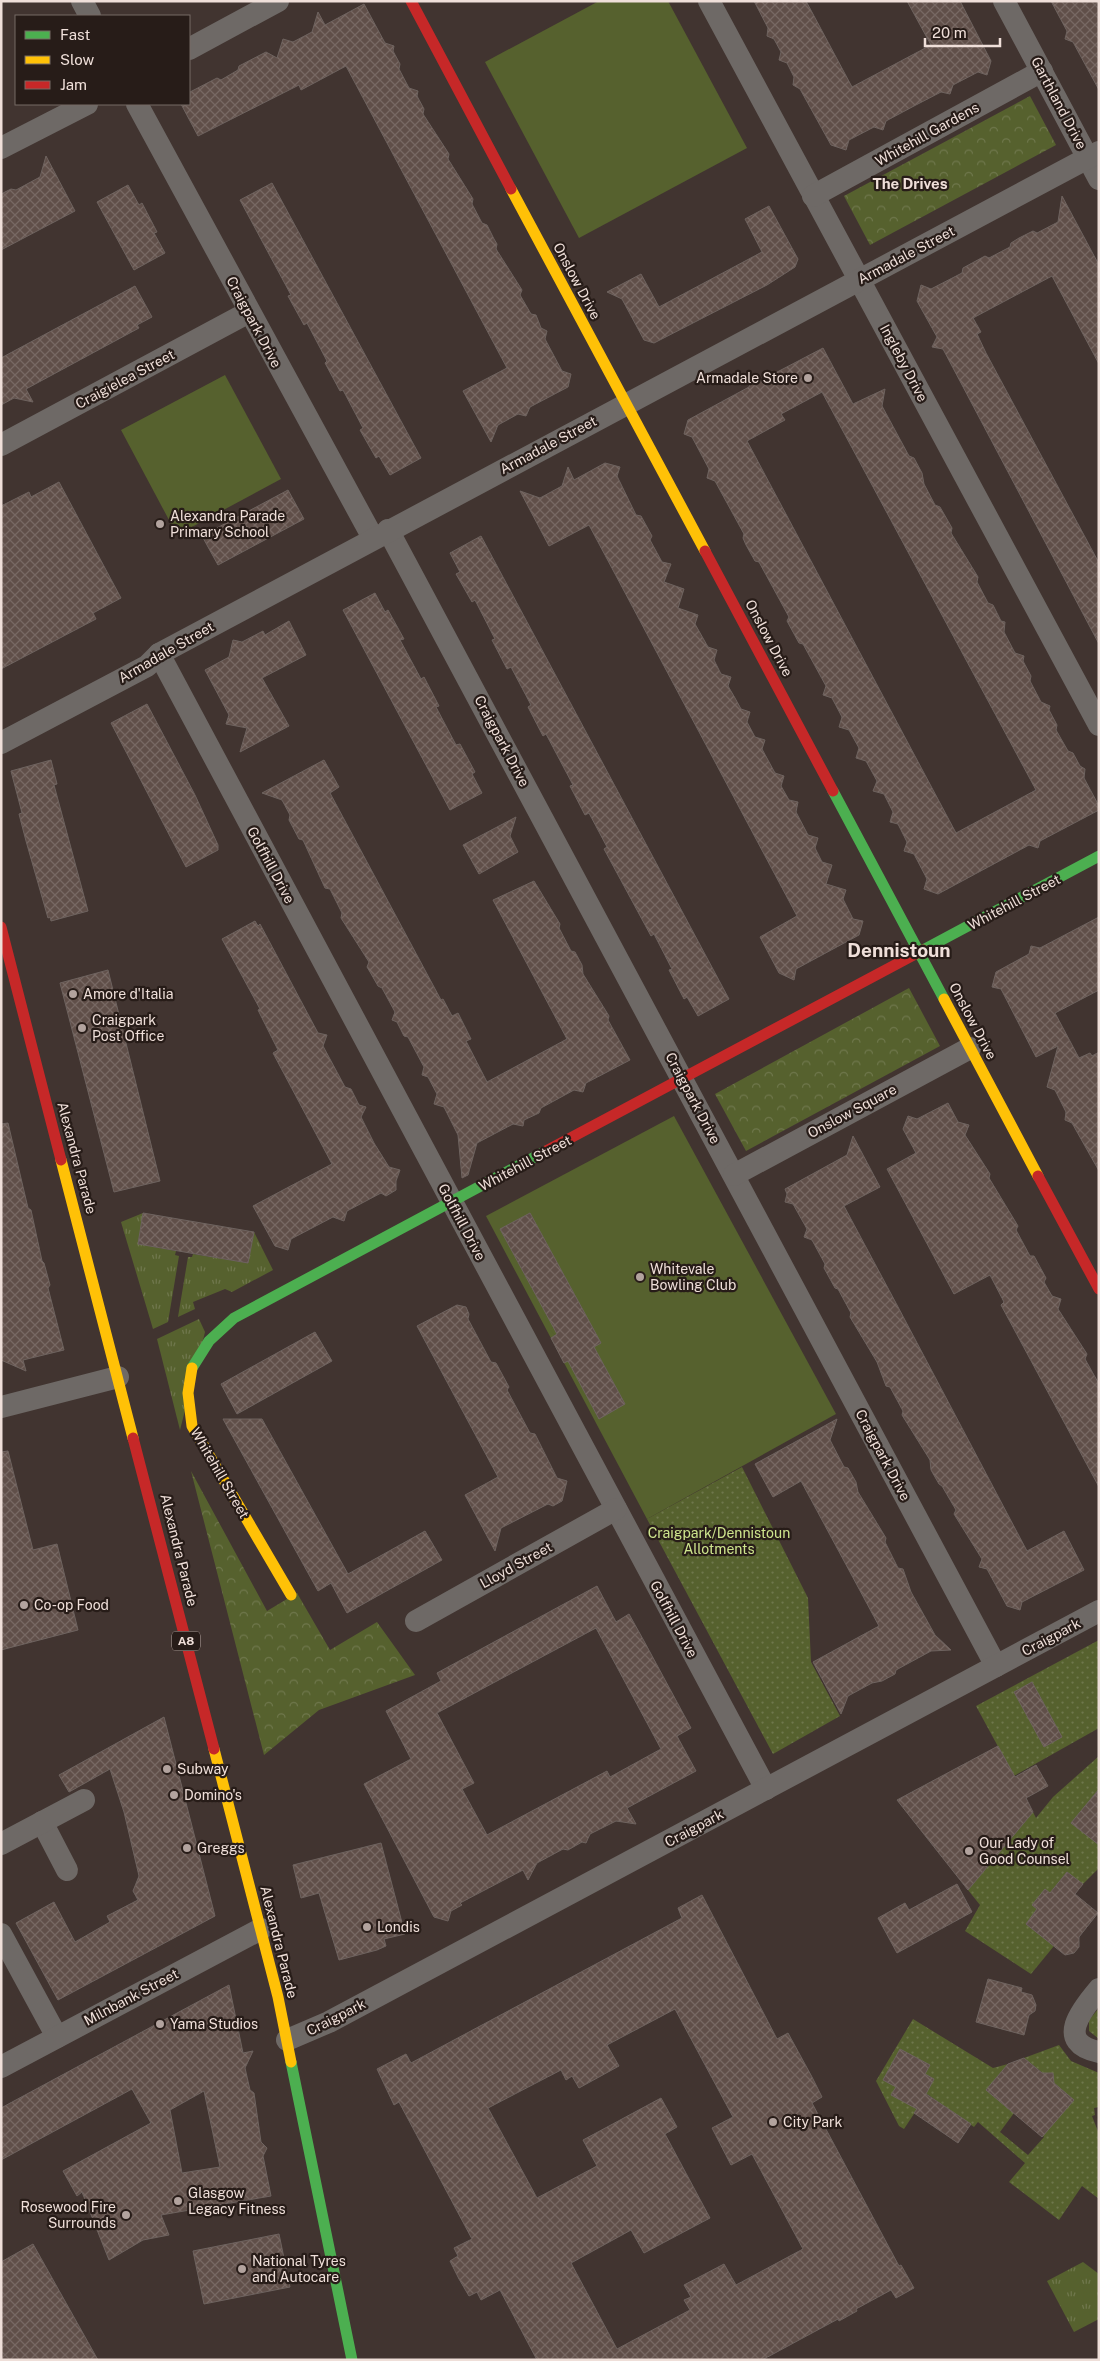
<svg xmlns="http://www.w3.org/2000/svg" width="1100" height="2361" viewBox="0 0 1100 2361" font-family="'Public Sans',sans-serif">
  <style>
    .grass { fill: url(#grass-tufts) }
    .forest { fill: url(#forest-crowns) }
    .garden { fill: url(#garden-dots) }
    .pitch { fill: #56612e }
    .building { fill: url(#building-cross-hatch); stroke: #6e635f; fill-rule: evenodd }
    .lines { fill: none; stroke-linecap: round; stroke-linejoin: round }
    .street { stroke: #6e6966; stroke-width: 22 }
    .fast { stroke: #4caf50; stroke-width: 11 }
    .slow { stroke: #ffc107; stroke-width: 11 }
    .jam { stroke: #c62828; stroke-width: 11 }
    .poi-dot { fill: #b2a39e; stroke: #271c18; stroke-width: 2 }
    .labels { text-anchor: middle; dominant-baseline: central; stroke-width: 4.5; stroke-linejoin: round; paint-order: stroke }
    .shield { fill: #271c18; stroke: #b3a49f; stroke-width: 1 }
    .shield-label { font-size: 12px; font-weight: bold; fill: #efdfd9 }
    .street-label { font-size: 14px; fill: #efdfd9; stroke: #271c18 }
    .poi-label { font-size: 14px; fill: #efdfd9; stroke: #271c18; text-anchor: start }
    .park-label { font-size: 14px; fill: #cee58d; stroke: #271c18 }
    .neighbourhood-label { font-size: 15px; font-weight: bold; fill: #efdfd9; stroke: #271c18 }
    .district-label { font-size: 19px; font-weight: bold; fill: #efdfd9; stroke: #271c18 }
  </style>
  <defs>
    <pattern id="grass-tufts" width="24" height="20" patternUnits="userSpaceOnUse" patternTransform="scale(1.25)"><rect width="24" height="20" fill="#56612e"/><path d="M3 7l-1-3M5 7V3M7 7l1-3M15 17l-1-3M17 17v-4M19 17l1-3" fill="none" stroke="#6f774c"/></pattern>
    <pattern id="forest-crowns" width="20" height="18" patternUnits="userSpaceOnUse" patternTransform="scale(1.25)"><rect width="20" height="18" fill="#56612e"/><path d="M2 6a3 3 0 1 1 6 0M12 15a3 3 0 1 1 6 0" fill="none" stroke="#6f774c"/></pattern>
    <pattern id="garden-dots" width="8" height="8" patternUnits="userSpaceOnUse" patternTransform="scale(1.25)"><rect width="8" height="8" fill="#56612e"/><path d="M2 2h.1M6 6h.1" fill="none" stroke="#6f774c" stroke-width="1.8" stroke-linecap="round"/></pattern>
    <pattern id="building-cross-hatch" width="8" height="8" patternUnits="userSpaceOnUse" patternTransform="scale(1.25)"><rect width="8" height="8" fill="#604f49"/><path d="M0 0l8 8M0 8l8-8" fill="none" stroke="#776863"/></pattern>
  </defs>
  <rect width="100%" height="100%" fill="#413430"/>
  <!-- grass -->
  <g class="grass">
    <path d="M143,1213L138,1244L176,1251L175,1255L179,1256L168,1322L153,1329L121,1222Z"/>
    <path d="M254,1232L273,1270L232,1292L225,1289L193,1302L195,1309L178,1317L188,1257H192L193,1254L248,1263Z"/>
    <path d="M199,1319L205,1332L180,1430L157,1339Z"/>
    <path d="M1083,2262L1099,2274V2319L1074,2332L1047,2281Z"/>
  </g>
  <!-- forest -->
  <g class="forest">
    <path d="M1030,96L1056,145L870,245L844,196Z"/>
    <path d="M909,988L940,1046L746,1151L715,1094Z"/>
    <path d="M191,1471L267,1611L297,1593L330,1650L377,1622L415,1675L319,1710L264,1755Z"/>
  </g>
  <!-- garden -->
  <g class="garden">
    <path d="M742,1467L808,1598L811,1662L840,1716L773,1754L647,1519Z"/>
    <path d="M1099,1640V1728L1014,1776L976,1706Z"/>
    <path d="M1099,1756V1868L1083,1884L1067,1872L1050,1893L1045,1889L1033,1905L1037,1909L1026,1924L1054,1946L1031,1974L965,1931L980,1905L968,1890L1033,1812L1036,1818L1053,1797Z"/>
    <path d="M1099,2008V2039L1089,2031V2020Z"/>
    <path d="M913,2019L993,2068L1008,2064L987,2090L1014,2113L1000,2132L1028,2155L1044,2137L1039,2132L1052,2125L1073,2100L1053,2082V2077L1048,2073L1044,2074L1024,2058L1059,2045L1071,2061L1099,2073V2107L1094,2108L1095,2115L1092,2116L1099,2134V2199L1082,2186L1059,2220L1009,2182L1025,2163L978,2122L974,2127L927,2094L904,2129L899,2126L876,2081Z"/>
  </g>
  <!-- pitch -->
  <g class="pitch">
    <path d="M599,1H668L747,148L579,238L485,62Z"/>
    <path d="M225,375L281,479L177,535L121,430Z"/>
    <path d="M674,1116L836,1414L647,1519L486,1216Z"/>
  </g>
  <!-- building -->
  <g class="building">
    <path d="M754,1H806L852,87L931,45L907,1H960L991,61L987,75L978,72L953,85L950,94L941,92L914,106L886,121L883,130L874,127L849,140L846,150L831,145L800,89L793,85L794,77L787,63L779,60L781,52L774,39L767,36L768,28Z"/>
    <path d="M1051,1H1099V90L1073,42L1065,39L1067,31Z"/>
    <path d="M364,4L385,43L394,46L393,51L400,64L399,69L409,88L418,91L417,96L424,109L423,114L449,154L448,159L473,199L472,204L482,223L487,225L494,239L497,244L496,249L522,290L520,295L531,314L536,315L541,328L547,331L545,339L562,371L571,374L568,387L530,407L526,416L518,414L498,425L491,442L463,391L507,368L346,66L301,90L299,85L198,136L181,104H189L190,92L217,78L221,80L238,70L239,66L266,52L277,58L283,39L293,42L312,32L318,12L325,25Z"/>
    <path d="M46,156L75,211L1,250V194L11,189L16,190L40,177Z"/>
    <path d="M272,183L421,458L390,475L379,456L376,458L360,430L363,428L343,390L340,391L325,363L327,361L307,323L304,325L288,296L291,295L240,200Z"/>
    <path d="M128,185L139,205L142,203L157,232L154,233L165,253L134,270L97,202Z"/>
    <path d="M1062,196L1099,265V364L1052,276L973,318L981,332L977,334L986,353L1099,563V644L943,349L932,347L937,337L917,301L921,285L931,289L962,273L963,268L985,256L989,258L1010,247L1011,243L1019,238L1033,231L1037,233L1058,222Z"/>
    <path d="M769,206L798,259L795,267L767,285L654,343L644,340L622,299L607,292L641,274L659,307L762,252L745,219Z"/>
    <path d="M135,286L152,317L137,325L139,328L26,389L33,402L14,398L1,405V358Z"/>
    <path d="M823,348L853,404L885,389L882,406L909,456L914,458L922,473L924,484L935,505L940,507L952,528L951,533L978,577L977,582L988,603L993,605L1001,621L1005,622L1004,632L1015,653L1024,656L1023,661L1031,676L1030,681L1041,702L1050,706L1049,710L1057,725L1056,730L1068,751L1073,753L1080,766L1085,769L1084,778L1099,806V810L1040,841L1038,848L1029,845L938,894L924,889L927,879L914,854L904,851L907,842L898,824L890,822L893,812L884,794L873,791L877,781L866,761L856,758L859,748L849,730L839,727L842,717L832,698L823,695L826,686L803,644L799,643L787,621L789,617L759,562L755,561L746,545L743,538L744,534L715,481L707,478L709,469L692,437L684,434L688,420L749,387L752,378L760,381ZM822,392L1036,790L956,833L747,441L785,420L781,414Z"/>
    <path d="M605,463L620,467L617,476L636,515L641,516L652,536L650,540L662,562L671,564L664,582L684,589L678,608L698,615L695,624L708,647L717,650L714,660L721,674L731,677L728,686L735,698L741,709L750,712L747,722L755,737L765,740L762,749L775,773L784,776L781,786L789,800L798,802L796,812L808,835L818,838L815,848L822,862L832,865L826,884L846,890L843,899L853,919L863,921L859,935L796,969L794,980L779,973L760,937L797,916L589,525L549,546L520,491L540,498L562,486L568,467L574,480Z"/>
    <path d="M59,482L121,598L93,613L96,619L1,669V506L29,492L31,497Z"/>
    <path d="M288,490L304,519L218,565L202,536Z"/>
    <path d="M481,536L729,999L698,1016L687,997L684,999L669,970L672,969L654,934L651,936L604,849L607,847L589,813L585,815L570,786L573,785L546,734L543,736L528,707L531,705L511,667L507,669L492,640L495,639L475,600L472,602L456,574L460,572L450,553Z"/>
    <path d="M375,593L385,612L388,610L404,639L400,640L421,679L424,677L439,706L436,707L456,745L460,744L475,772L472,774L482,793L450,810L343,610Z"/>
    <path d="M289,621L306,655L262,678L289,726L240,752L247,728L226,724L229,715L205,670L229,657L233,640L242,642L263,631L265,635Z"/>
    <path d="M147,704L195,795L218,845V850L186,867L111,723Z"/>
    <path d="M51,760L57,784L54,785L88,911L51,921L50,917L48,918L26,841L19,814L22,813L11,771Z"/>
    <path d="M324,760L339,787L330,793L441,1000L443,999L452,1016L458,1013L471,1039L466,1041L487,1082L567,1039L493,900L534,881L560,924L559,928L571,951L575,952L582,965L583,974L609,1016L608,1020L630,1060L586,1083L583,1092L574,1090L541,1108L539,1113L524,1120L523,1126L513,1124L477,1143L468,1175L462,1178L458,1135L444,1107L434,1104L437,1094L428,1077L422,1075L424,1067L408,1037L404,1036L397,1022L392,1020L395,1012L382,988L378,986L370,972L367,967L369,962L341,918L342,913L330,889L325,888L303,840L299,839L289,820L290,815L282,800L262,793Z"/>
    <path d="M516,817L510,836L518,852L479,874L463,845Z"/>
    <path d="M1099,917V990L1055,1013L1079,1058L1090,1053L1092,1056L1099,1052V1171L1072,1123L1065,1120L1066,1112L1055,1090L1047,1087L1058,1046L1036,1057L1001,989L992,987L996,972L1029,954L1031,946L1040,948Z"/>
    <path d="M255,921L258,926L260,924L318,1033L327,1035L323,1046L345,1087L351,1089L359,1105L366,1107L361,1117L374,1143L389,1167L400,1170L396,1181V1190L386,1196L381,1193L347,1211L344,1221L333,1217L291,1239L288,1250L275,1246L253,1206L332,1164L273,1053L278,1050L258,1010L260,1009L222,939Z"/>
    <path d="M108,970L160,1181L114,1192L60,983Z"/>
    <path d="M948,1103L958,1122L969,1125L965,1135L990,1174L989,1178L1018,1226L1016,1230L1030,1256H1034L1046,1278L1044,1282L1052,1296L1061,1299L1058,1309L1087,1354L1085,1359L1099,1384V1487L1001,1305L1004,1302L990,1275L954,1294L887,1169L916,1153L903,1129L908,1116L917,1119Z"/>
    <path d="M8,1123L28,1208L31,1210L42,1261L44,1263L50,1285L48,1288L64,1350L23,1360L26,1371L1,1360V1124Z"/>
    <path d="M853,1136L880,1187L844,1206L897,1305L1027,1551L1064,1531L1084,1570L1022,1602L1020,1610L1007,1606L987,1569L979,1567L982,1559L954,1514L956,1510L942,1486L939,1484L931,1470L930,1460L902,1415L903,1411L890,1387L886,1386L877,1362L850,1317L851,1313L838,1289L835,1288L824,1268L825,1264L812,1240L804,1237L807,1229L793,1204L785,1202L787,1194L785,1189L847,1155Z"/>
    <path d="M143,1213L254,1232L248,1263L138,1244Z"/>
    <path d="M530,1213L601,1343L594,1347L625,1404L599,1419L568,1361L564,1363L551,1338L557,1334L500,1229Z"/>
    <path d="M457,1305L466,1307L469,1314L468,1319L491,1362L496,1363L509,1387L507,1390L530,1433L535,1434L557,1478L567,1481L562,1501L553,1506L548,1504L501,1528L495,1551L465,1495L498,1477L417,1326Z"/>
    <path d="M315,1332L332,1361L237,1414L221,1384Z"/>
    <path d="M223,1419H262L348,1574L425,1531L442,1560L347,1613L331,1583L318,1591Z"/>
    <path d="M837,1419L830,1440L844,1467L848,1468L856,1482L858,1492L886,1538L885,1542L898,1568L903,1569L911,1592L935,1635L951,1650L931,1651L896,1670L895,1674L882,1681L872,1683L848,1696L841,1714L813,1662L879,1626L801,1481L773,1497L755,1464Z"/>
    <path d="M8,1451L33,1550L57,1544L78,1630L1,1650V1452Z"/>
    <path d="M597,1586L616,1622L629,1614L644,1641L691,1728L677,1736L696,1771L627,1808L636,1824L616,1821L590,1834L586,1843L582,1842L568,1850L563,1849L537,1863L528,1880L523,1870L460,1903L462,1905L451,1911L448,1921L434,1917L364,1784L411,1759L386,1711L441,1681L437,1673ZM596,1628L661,1749L610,1777L607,1771L487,1835L462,1789L474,1783L437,1713Z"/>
    <path d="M1032,1682L1062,1737L1044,1747L1014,1692Z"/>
    <path d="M164,1717L215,1916L58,2000L16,1923L54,1902L75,1942L110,1922L107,1916L138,1900L133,1891L139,1876L124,1812L110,1769L69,1792L59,1775Z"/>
    <path d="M998,1746L1015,1777L1036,1765L1048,1786L1026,1798L1033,1812L968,1890L897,1800Z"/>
    <path d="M1099,1789V1845L1071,1823Z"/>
    <path d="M381,1843L405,1934L384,1939L386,1946L377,1950L339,1960L319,1893L301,1898L293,1865Z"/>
    <path d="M1067,1872L1083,1884L1075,1894L1098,1913L1079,1937V1947L1074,1953L1065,1955L1026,1924L1037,1909L1032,1905L1045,1889L1050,1893Z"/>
    <path d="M957,1884L972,1912L897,1953L878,1918L905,1903L909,1910Z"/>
    <path d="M702,1895L777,2039L788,2033L812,2077L822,2097L812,2103L899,2266L901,2265L914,2288L896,2298L891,2290L856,2309L857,2311L839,2321L838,2319L762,2360H537L500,2290L481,2300L477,2292L469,2296L459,2279L450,2261L458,2256L454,2248L472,2239L399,2102L394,2105L377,2069L406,2054L411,2063L682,1918L678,1908ZM675,2009L733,2117L712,2128L731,2165L752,2154L803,2249L736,2285L724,2264L684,2285L691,2297L684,2300L690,2310L617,2349L571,2263L631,2230L644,2253L710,2218L665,2134L677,2127L661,2098L583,2140L597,2166L537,2198L488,2108L561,2070L566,2080L572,2076L579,2088L619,2066L607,2045Z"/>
    <path d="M988,1979L1022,1988L1021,1992L1032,1995L1036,2005L1035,2011L1029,2015L1024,2035L976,2022Z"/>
    <path d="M229,1985L243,2053L253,2051L245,2068L250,2090L254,2093L261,2142L267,2148L263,2156L271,2196L161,2215L169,2235L143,2240L109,2260L82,2192L77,2196L63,2171L151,2123L132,2089L1,2160V2108ZM204,2091L220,2167L182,2173L170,2110Z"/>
    <path d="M900,2049L930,2065L925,2074L934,2079L926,2094L971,2124L958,2143L914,2113L917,2109L891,2095L896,2087L883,2080Z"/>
    <path d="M1024,2058L1042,2073H1053L1054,2083L1074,2100L1042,2137L986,2090L1008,2064Z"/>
    <path d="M279,2234L290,2287L204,2304L193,2251Z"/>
    <path d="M33,2244L98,2360H1V2262Z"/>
  </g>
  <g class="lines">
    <!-- street -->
    <g class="street">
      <path d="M82,1L90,16"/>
      <path d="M709,1L1099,725"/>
      <path d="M1004,1L1099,179"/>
      <path d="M189,49L278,1"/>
      <path d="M137,104L373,538"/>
      <path d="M1,148L87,104"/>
      <path d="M813,196L1042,71"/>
      <path d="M1,445L249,312"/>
      <path d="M388,530L996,1666"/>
      <path d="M159,654L766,1789"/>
      <path d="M1,743L147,666L159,654L1099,152"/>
      <path d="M734,1175L970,1048"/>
      <path d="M1,1407L118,1377"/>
      <path d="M416,1621L616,1509"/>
      <path d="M42,1822L67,1870"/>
      <path d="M1,1844L84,1800"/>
      <path d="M1,1934L57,2037"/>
      <path d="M1099,1989C1082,2009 1054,2043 1099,2052"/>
      <path d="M287,2040L329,2022L1099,1611"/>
      <path d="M1,2067L261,1929"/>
    </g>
    <!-- fast -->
    <g class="fast">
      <path d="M833,791L944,999"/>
      <path d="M923,950L1099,856"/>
      <path d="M192,1368L209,1341L234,1318L546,1151"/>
      <path d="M291,2062L352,2360"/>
    </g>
    <!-- slow -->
    <g class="slow">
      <path d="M511,189L705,551"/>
      <path d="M944,999L1038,1176"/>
      <path d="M61,1160L133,1438"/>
      <path d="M192,1368L188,1393L192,1426L291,1595"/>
      <path d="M214,1749L278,1997L291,2062"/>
    </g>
    <!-- jam -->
    <g class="jam">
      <path d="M411,1L511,189"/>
      <path d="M705,551L833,791"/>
      <path d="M1,927L61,1160"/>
      <path d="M546,1151L923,950"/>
      <path d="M1038,1176L1099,1289"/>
      <path d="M133,1438L214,1749"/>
    </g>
  </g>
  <!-- markers -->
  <g class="poi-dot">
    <circle cx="808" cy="378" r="5"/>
    <circle cx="160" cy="524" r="5"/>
    <circle cx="73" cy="994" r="5"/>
    <circle cx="82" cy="1028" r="5"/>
    <circle cx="640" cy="1277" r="5"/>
    <circle cx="24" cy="1605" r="5"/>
    <circle cx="167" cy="1769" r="5"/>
    <circle cx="174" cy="1795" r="5"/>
    <circle cx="187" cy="1848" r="5"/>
    <circle cx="969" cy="1851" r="5"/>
    <circle cx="367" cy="1927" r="5"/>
    <circle cx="160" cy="2024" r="5"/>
    <circle cx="773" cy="2122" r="5"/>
    <circle cx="178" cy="2201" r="5"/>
    <circle cx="126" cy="2215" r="5"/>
    <circle cx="242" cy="2269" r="5"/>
  </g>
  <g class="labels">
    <!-- shield labels -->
    <rect class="shield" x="172" y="1631.5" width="28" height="19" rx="4"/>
    <g class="shield-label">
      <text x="186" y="1641">A8</text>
    </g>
    <!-- street labels -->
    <g class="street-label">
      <text transform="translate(1059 103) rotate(62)">Garthland Drive</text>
      <text transform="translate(927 134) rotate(-29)">Whitehill Gardens</text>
      <text transform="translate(906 255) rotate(-28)">Armadale Street</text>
      <text transform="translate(577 281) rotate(62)">Onslow Drive</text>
      <text transform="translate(254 322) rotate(62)">Craigpark Drive</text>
      <text transform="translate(904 363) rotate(62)">Ingleby Drive</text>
      <text transform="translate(125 379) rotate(-28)">Craigielea Street</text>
      <text transform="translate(548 445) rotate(-28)">Armadale Street</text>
      <text transform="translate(769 638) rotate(62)">Onslow Drive</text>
      <text transform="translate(166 652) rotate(-30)">Armadale Street</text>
      <text transform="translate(502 741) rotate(62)">Craigpark Drive</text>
      <text transform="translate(271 865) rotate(62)">Golfhill Drive</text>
      <text transform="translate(1014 902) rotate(-28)">Whitehill Street</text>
      <text transform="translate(973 1021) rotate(62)">Onslow Drive</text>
      <text transform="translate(693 1098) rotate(62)">Craigpark Drive</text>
      <text transform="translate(852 1111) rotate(-28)">Onslow Square</text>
      <text transform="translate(77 1158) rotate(75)">Alexandra Parade</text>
      <text transform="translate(525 1163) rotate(-28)">Whitehill Street</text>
      <text transform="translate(462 1222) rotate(62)">Golfhill Drive</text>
      <text transform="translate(883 1455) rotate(62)">Craigpark Drive</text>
      <text transform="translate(220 1473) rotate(60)">Whitehill Street</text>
      <text transform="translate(179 1550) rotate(76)">Alexandra Parade</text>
      <text transform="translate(516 1565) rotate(-29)">Lloyd Street</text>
      <text transform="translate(674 1619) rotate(62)">Golfhill Drive</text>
      <text transform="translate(1051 1637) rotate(-28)">Craigpark</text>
      <text transform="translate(694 1828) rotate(-28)">Craigpark</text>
      <text transform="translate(279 1942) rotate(76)">Alexandra Parade</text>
      <text transform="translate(131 1997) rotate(-28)">Milnbank Street</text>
      <text transform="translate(336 2017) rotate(-27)">Craigpark</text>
    </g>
    <!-- poi labels -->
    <g class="poi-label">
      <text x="798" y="378" text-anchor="end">Armadale Store</text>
      <text x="170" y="516">Alexandra Parade<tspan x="170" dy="16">Primary School</tspan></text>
      <text x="83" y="994">Amore d'Italia</text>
      <text x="92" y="1020">Craigpark<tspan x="92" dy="16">Post Office</tspan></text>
      <text x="650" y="1269">Whitevale<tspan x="650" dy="16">Bowling Club</tspan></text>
      <text x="34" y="1605">Co-op Food</text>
      <text x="177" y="1769">Subway</text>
      <text x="184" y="1795">Domino's</text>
      <text x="979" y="1843">Our Lady of<tspan x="979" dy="16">Good Counsel</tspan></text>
      <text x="197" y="1848">Greggs</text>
      <text x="377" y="1927">Londis</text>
      <text x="170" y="2024">Yama Studios</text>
      <text x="783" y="2122">City Park</text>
      <text x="188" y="2193">Glasgow<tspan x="188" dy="16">Legacy Fitness</tspan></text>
      <text x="116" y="2207" text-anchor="end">Rosewood Fire<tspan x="116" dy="16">Surrounds</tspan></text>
      <text x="252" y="2261">National Tyres<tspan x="252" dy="16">and Autocare</tspan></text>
    </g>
    <!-- park labels -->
    <g class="park-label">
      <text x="719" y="1533">Craigpark/Dennistoun<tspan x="719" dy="16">Allotments</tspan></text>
    </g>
    <!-- neighbourhood labels -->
    <g class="neighbourhood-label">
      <text x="910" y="183">The Drives</text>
    </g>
    <!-- district labels -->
    <g class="district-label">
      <text x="899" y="950">Dennistoun</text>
    </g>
  </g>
  <!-- border -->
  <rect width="1100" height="2361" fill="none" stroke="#efdfd9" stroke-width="5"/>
  <!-- legend -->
  <rect x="15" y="15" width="175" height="90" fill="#271c18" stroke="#776a65"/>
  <rect x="25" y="31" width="25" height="8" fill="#4caf50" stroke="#776a65"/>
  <text x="60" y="40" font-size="15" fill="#efdfd9">Fast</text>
  <rect x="25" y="56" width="25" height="8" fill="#ffc107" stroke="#776a65"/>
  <text x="60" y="65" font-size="15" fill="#efdfd9">Slow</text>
  <rect x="25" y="81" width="25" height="8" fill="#c62828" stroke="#776a65"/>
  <text x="60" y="90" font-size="15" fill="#efdfd9">Jam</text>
  <!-- scale -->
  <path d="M925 38v8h75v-8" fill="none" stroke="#efdfd9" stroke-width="2.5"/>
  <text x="932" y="38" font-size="15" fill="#efdfd9" stroke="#271c18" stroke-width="4" paint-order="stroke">20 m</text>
</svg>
